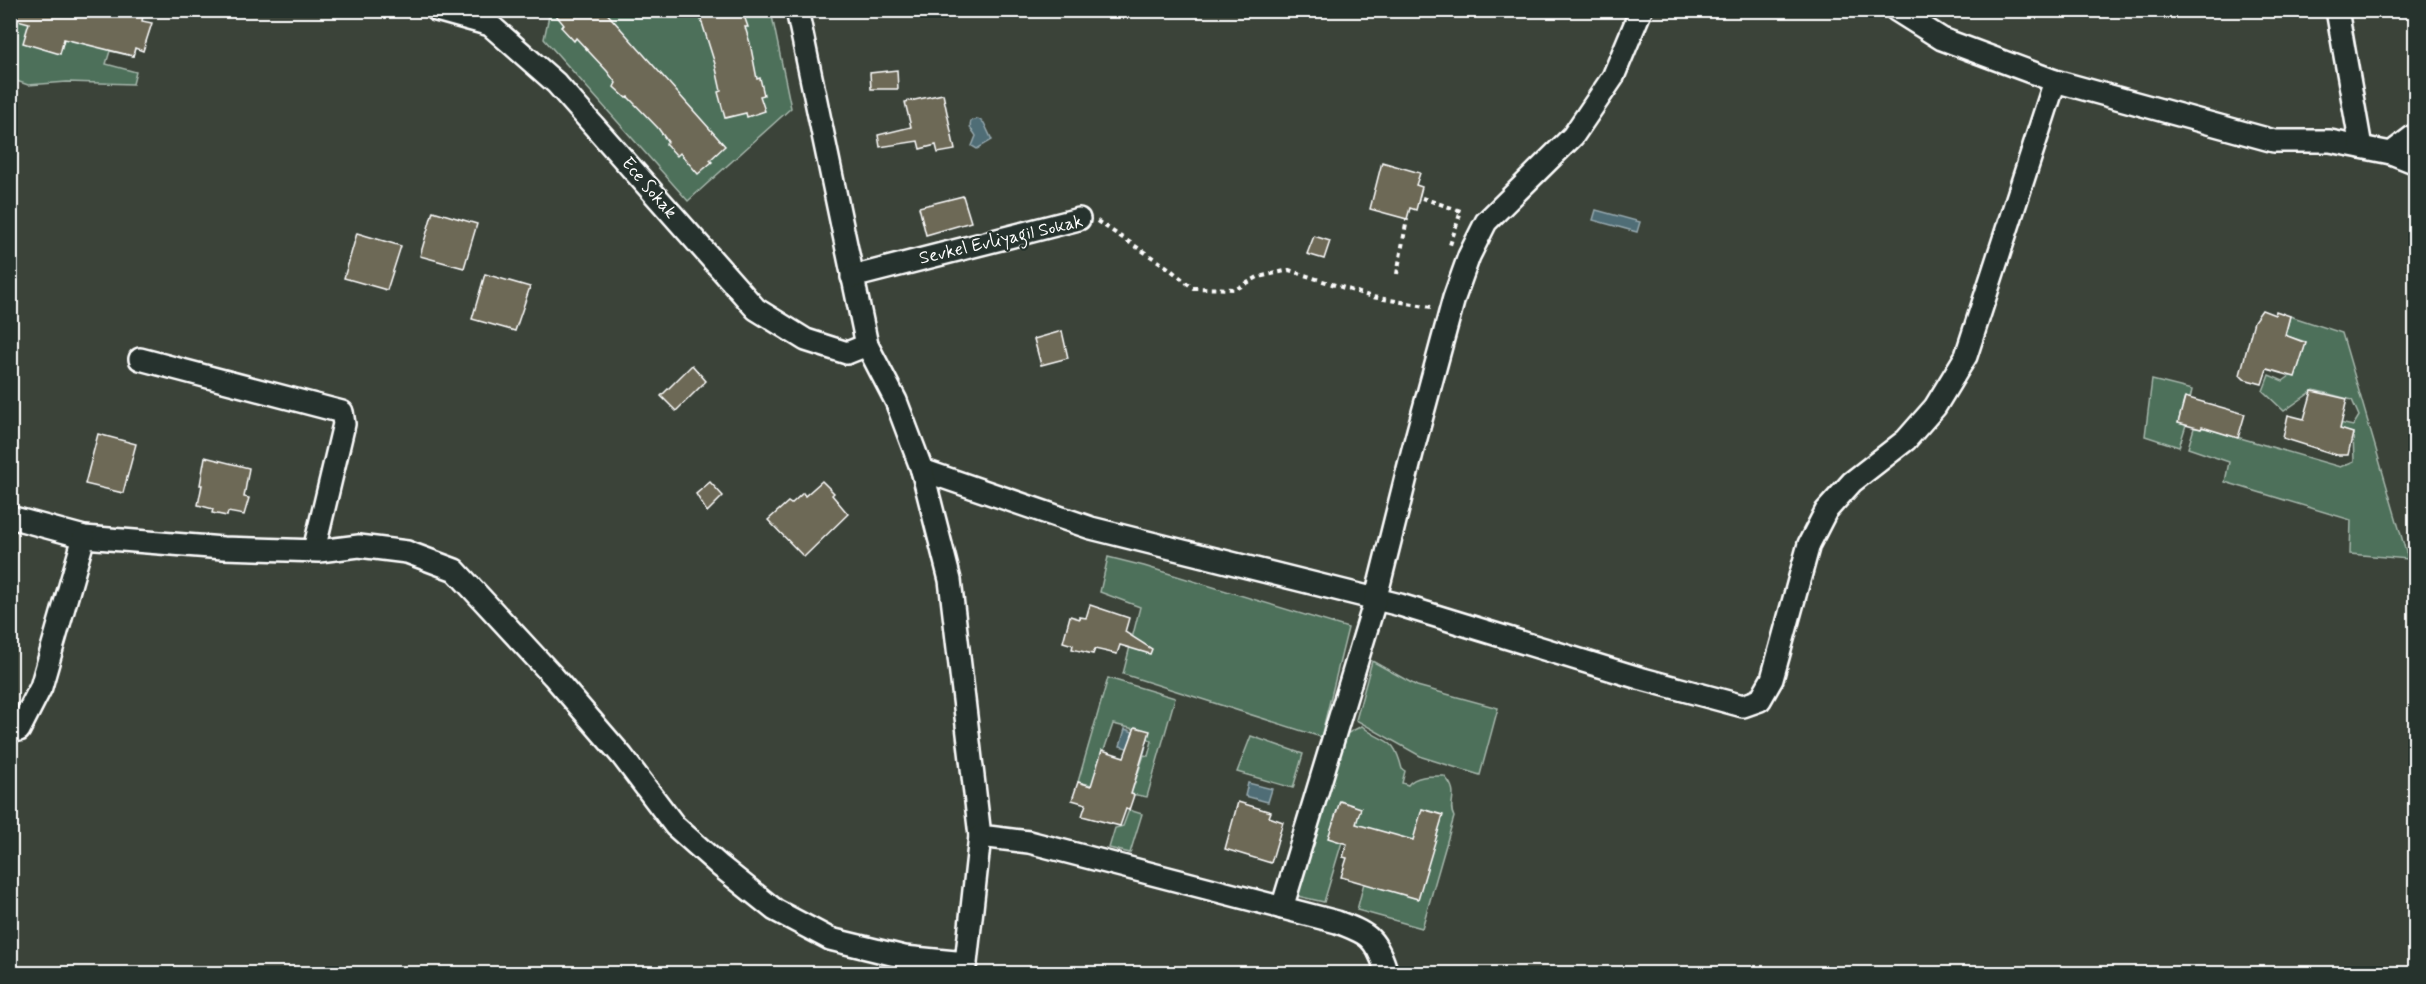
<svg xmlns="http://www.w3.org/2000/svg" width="2426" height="984" viewBox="0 0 2426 984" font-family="Mynerve,sans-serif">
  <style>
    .green { fill: #4e6f5a; stroke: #a6b7ac; stroke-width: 1.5 }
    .water { fill: #4f6d76; stroke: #95a7ad; stroke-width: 1.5 }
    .building { fill: #6d6956; stroke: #fff; stroke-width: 1.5 }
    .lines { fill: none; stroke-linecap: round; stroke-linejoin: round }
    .minor-casing { stroke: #fff; stroke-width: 26 }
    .path { stroke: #fff; stroke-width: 4; stroke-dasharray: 4.5 4.5; stroke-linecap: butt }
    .minor { stroke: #26332d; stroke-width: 21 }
    .labels { text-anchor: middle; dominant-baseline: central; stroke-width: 4.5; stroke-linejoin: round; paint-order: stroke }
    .street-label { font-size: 18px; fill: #fff; stroke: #26332d }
  </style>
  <rect width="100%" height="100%" fill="#3b4339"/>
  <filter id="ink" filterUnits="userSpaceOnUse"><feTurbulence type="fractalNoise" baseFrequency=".0167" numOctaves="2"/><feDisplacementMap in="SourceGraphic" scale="12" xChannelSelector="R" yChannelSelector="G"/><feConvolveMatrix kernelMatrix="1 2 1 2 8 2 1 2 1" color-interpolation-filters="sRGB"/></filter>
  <g filter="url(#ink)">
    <!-- green -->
    <g class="green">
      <path d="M11,11H144L133,56L110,51L106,64L136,72L133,84L67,82L28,85L11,79Z"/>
      <path d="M550,11H771L791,108L688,201L544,39Z"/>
      <path d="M2290,316L2342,333L2408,559L2350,554L2351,520L2225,482L2229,462L2188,448L2194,428H2206L2340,467L2354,461L2353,433L2334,428L2335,422L2353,426L2359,416L2352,400L2314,390L2284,411L2263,391L2269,375L2283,381L2297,371L2306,342L2290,337L2286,342L2274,343L2286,331Z"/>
      <path d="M2152,380L2192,390L2190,399L2185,398L2178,423L2186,425L2179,447L2145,436Z"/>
      <path d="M1108,557L1144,566L1348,628L1321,737L1123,674L1140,607L1100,592Z"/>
      <path d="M1372,661L1417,686L1498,708L1480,775L1422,757L1356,720Z"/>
      <path d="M1108,678L1175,698L1147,797L1131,794L1144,755L1148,756L1152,741L1134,729L1113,724L1092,785L1078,782Z"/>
      <path d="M1362,726C1385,746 1393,733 1402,769L1405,771L1402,783L1408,785C1416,775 1432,776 1444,776C1462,794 1446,803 1454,817L1422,928L1357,910L1364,883L1348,858L1343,857L1347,844L1342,842L1324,902L1297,896L1346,734Z"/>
      <path d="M1251,736L1303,754L1293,788L1237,772Z"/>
      <path d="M1129,810L1142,814L1130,853L1109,848L1115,828L1123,826Z"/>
    </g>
    <!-- water -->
    <g class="water">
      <path d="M978,119L984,123L992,140L977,149L972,146L976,136C973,130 968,129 971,121Z"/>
      <path d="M1596,210L1640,222L1637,232L1593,220Z"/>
      <path d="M1125,729L1133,732L1132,737L1147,741L1144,753L1120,746Z"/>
      <path d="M1248,783L1272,789L1268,802L1245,796Z"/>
    </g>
    <!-- building -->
    <g class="building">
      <path d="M10,10H144L142,21L152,23L143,51L135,48L133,56L64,39L60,54L23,43L29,23L10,18Z"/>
      <path d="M552,10H604L725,146L710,160L712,162L698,174L680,153L677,156L666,144L668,142L658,128L628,97L626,98L614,87L616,83L607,71L576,38L574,41L561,27L564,25Z"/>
      <path d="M698,10H742L748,27H745L750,43L757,79L760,78L764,95L760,96L765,111L747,117L746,113L725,118L718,92L721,91L715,64Z"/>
      <path d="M897,70L898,89H871L870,73Z"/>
      <path d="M943,94L955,150L938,153L936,145L920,149L918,141L880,147L878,135L911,127L905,102Z"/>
      <path d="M1382,162L1420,173L1416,185L1422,187L1416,210L1410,208L1407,219L1370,209Z"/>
      <path d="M963,196L971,222L926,235L919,207Z"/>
      <path d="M433,211L477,224L464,268L420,256Z"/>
      <path d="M357,233L401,246L387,290L344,278Z"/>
      <path d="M1314,236L1330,241L1324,259L1307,254Z"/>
      <path d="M485,274L530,287L515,331L472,319Z"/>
      <path d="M2262,310L2275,315L2276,311L2290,316L2285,335L2306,343L2295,377L2267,369L2262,384L2244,379L2240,375L2254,321Z"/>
      <path d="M1062,331L1068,358L1041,365L1034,339Z"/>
      <path d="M692,365L706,381L676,411L661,396Z"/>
      <path d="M2312,391L2347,399L2340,429L2353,433L2348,455H2337L2283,438L2288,415L2304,419Z"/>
      <path d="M2185,397L2245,414L2238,438L2202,427L2201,429L2178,423Z"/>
      <path d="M98,434L136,444L123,493L85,484Z"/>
      <path d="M205,457L249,468L244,497L249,498L244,515L228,512L227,516L212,513L213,509L198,505L202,485H200Z"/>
      <path d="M822,481L834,493L832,495L848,514L804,557L768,520L788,502L791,504L803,493L805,496Z"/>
      <path d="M710,482L723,496L707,512L696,494Z"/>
      <path d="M1090,605L1129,618L1125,632L1152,649L1150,654L1120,645L1117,654L1095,649L1093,654L1072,649L1073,645L1063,642L1070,616L1080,619V617L1086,618Z"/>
      <path d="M1135,727L1150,731L1131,794L1134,795L1129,810L1126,809L1120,826L1082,816L1086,804L1072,800L1078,782L1091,786L1102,750L1124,757Z"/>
      <path d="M1340,801L1361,808L1356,824L1413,840L1422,809L1443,815L1418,899L1341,877L1347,858L1343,857L1347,844L1328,838Z"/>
      <path d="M1238,802L1271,812L1269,817L1283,822L1271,863L1225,849Z"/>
    </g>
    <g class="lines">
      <defs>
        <g id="minor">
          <path d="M436,10L490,25L556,83L756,309L806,340L847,353L867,345"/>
          <path d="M797,10L867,345L896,401L922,470L1091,528L1400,605L1639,678L1743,706L1760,700L1772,679L1809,544L1826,511L1852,482L1906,440L1935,407L1966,356L2055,81"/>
          <path d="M1896,10L1942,39L2055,81L2274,141H2330L2391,153L2416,163"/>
          <path d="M2337,10L2361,147"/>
          <path d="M2391,153L2416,134"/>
          <path d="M852,277L1079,219"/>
          <path d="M140,359L342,412L344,424L314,550"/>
          <path d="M922,470L950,580L980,836L1029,842L1337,922C1367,933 1375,937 1385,967L1382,974"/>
          <path d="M10,517L84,537L223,548L319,551L359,546L407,552L455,570L553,676L622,756L675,826L720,866L775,910L830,939L904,957L966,963L980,836"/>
          <path d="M19,730L41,687L84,537"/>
          <path d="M1282,908L1375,601L1412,453L1454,298L1469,256L1486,222L1573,136L1613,77L1641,10"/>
        </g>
      </defs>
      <!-- minor casing -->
      <use href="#minor" class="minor-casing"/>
      <!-- path -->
      <g class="path">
        <path d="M1422,198L1461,211L1450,245"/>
        <path d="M1097,221L1167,267L1193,288L1236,289L1258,277L1289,270L1372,297L1431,307"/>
        <path d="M1397,274L1407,219"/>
      </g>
      <!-- minor -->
      <use href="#minor" class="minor"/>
    </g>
  </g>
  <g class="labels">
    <!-- street labels -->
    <g class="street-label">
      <text transform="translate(649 188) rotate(49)">Ece Sokak</text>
      <text transform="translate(1001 240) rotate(-13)">Sevkel Evliyagil Sokak</text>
    </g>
  </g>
  <!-- margin -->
  <rect width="2426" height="984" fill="none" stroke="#26332d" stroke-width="36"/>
  <rect x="18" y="18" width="2390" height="948" fill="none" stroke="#fff" stroke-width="2" filter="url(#ink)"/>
</svg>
